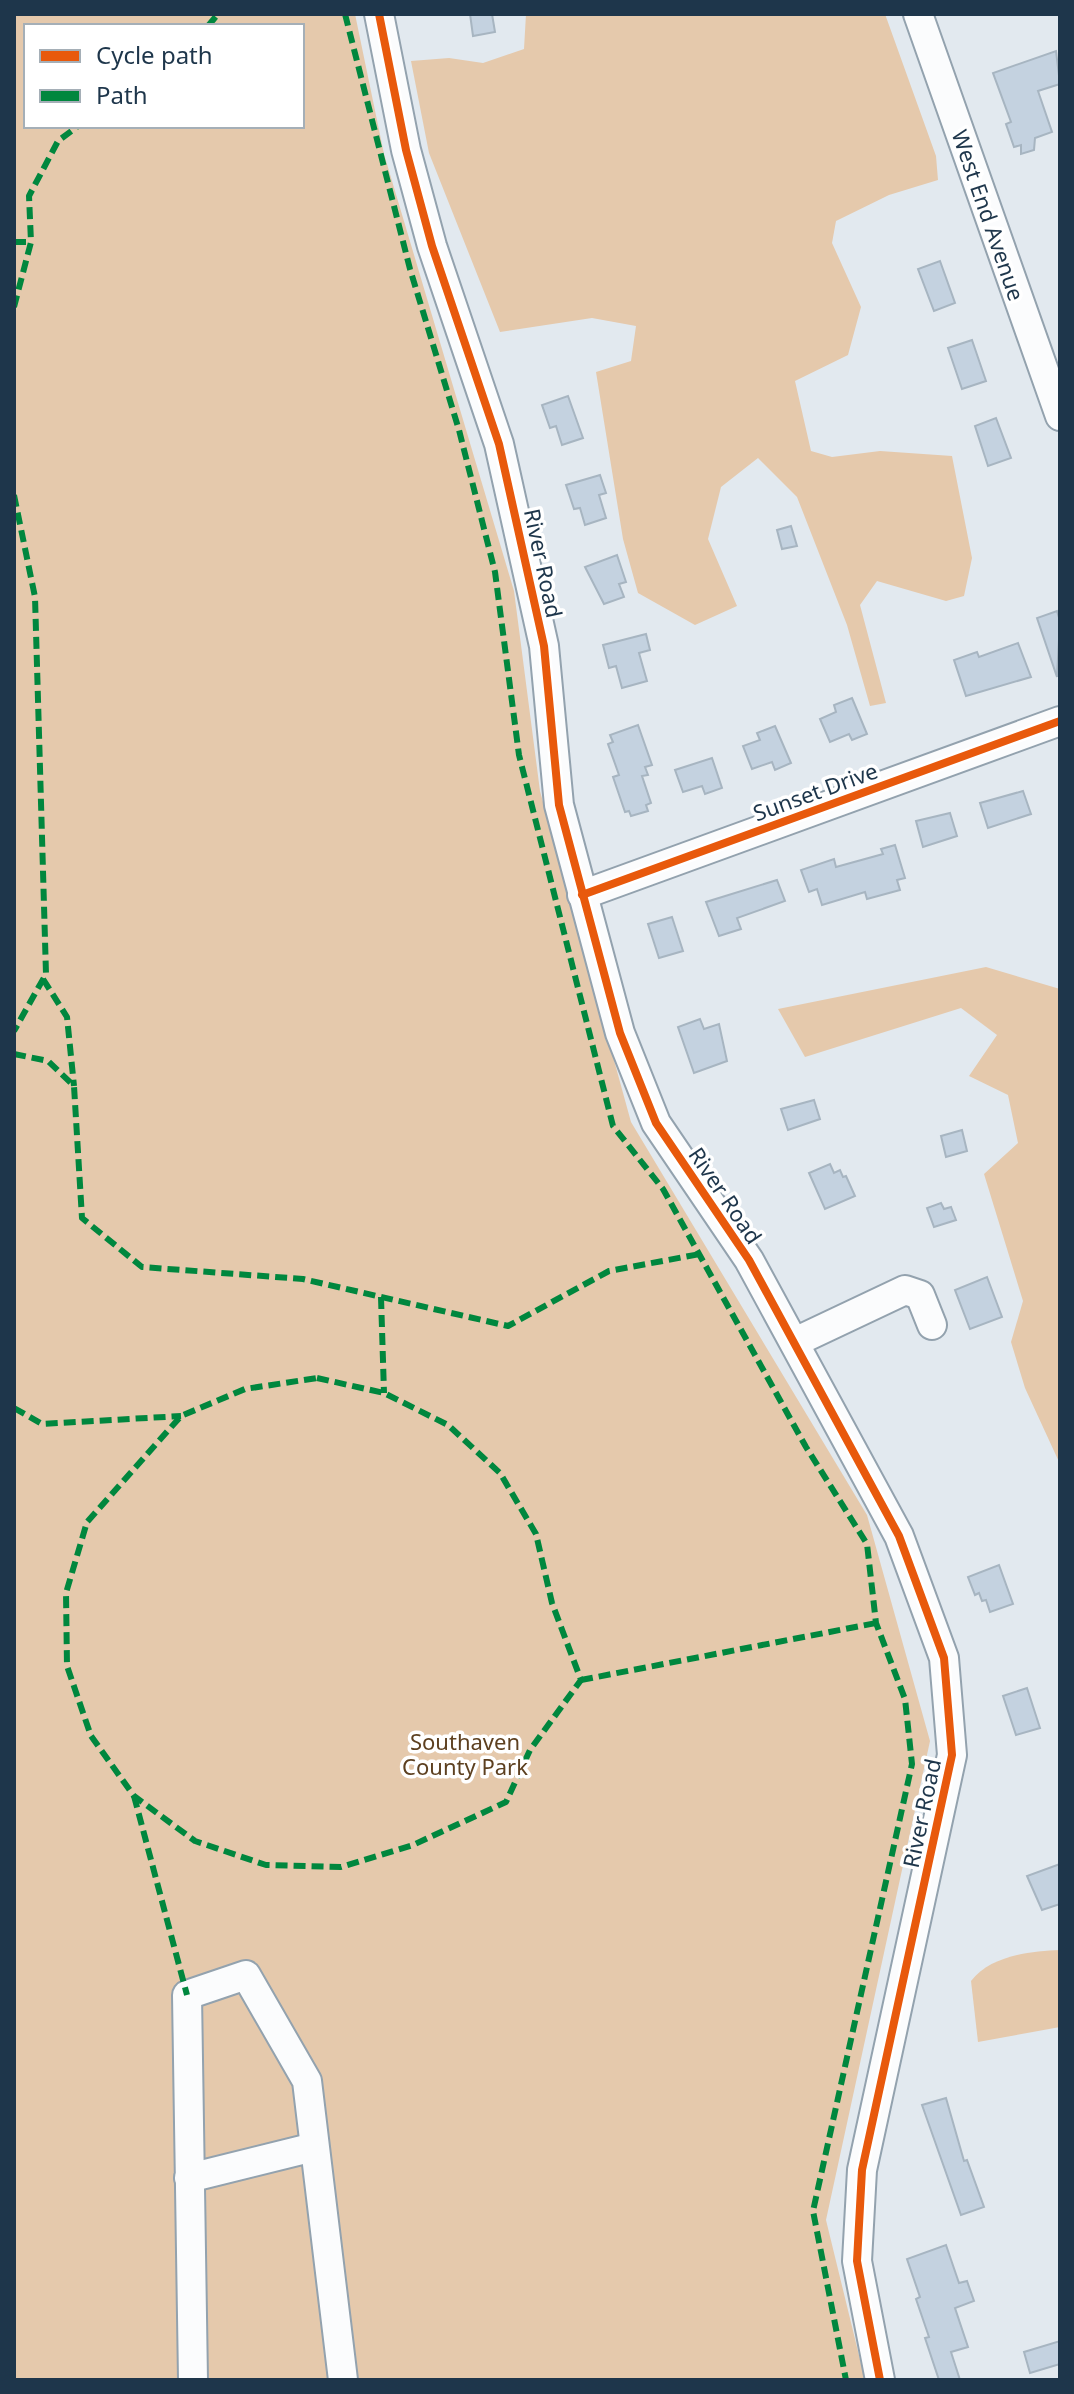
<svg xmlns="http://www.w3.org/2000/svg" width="1074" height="2394" viewBox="0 0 1074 2394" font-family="'Noto Sans',sans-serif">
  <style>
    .green { fill: #e5c9ac; fill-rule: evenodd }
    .building { fill: #c4d2e0; stroke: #a7b5c1; stroke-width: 2 }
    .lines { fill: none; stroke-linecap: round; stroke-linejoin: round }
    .minor-casing { stroke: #93a2ae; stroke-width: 32 }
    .minor { stroke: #fbfcfd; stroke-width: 28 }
    .quiet { stroke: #00873e; stroke-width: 6; stroke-dasharray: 12 6; stroke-linecap: butt }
    .cycleway-casing { stroke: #fff; stroke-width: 13 }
    .cycleway { stroke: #e8590c; stroke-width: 8 }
    .labels { text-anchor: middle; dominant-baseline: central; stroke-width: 7; stroke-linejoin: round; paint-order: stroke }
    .street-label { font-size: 22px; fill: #1e364b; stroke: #fff }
    .park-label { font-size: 22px; fill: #5d4020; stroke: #fff }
  </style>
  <rect width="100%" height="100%" fill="#e2e9ef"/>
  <!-- green -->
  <g class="green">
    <path d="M14,14H355L384,154L514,591L540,791L631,1122L867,1515L930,1741L826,2220L865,2380H14ZM26,26H302V126H26Z"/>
    <path d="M526,14H885L936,156L938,180L889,195L836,221L832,243L861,307L848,355L795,381L811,451L832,457L880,451L952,456L972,558L964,596L946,601L877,581L860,605L886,703L870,706L847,625L797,497L758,458L721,487L708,539L737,606L695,625L638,593L623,539L596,372L631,361L636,326L592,318L500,332L429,153L411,61L449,58L483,63L524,49Z"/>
    <path d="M986,967L1060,989V1464L1025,1388L1011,1342L1023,1301L984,1174L1018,1143L1008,1095L969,1076L997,1035L961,1008L805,1057L778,1009Z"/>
    <path d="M1060,1950V2027L978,2042L971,1981C990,1956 1030,1951 1060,1950Z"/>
  </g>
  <!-- building -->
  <g class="building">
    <path d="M470,14H492L495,32L473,36Z"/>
    <path d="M1056,51L1060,84L1038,91L1052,132L1035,138L1034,150L1021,154V145L1014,147L1006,124L1011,122L993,73Z"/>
    <path d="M940,261L955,303L934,311L918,269Z"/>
    <path d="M972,340L986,381L962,389L948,348Z"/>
    <path d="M568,396L583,438L562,445L556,426L550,428L542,405Z"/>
    <path d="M996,418L1011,458L988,466L975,426Z"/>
    <path d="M600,475L606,493L599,495L606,518L585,525L580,508L574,509L566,485Z"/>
    <path d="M791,526L797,546L782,549L777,530Z"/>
    <path d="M617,555L626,582L619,584L624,597L604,604L585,567Z"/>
    <path d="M1057,611L1060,621L1057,677L1037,618Z"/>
    <path d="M646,634L650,650L639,653L647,681L622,688L616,666L609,668L603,645Z"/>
    <path d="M1018,643L1031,677L966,696L954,660L977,652L979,657Z"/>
    <path d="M852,698L867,734L852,740L849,734L830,742L820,719L836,712L834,705Z"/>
    <path d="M638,725L652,765L645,767L648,775L642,776L651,803L646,805L648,811L631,816L629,811L625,812L613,777L619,775L608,744L613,742L610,735Z"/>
    <path d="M775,726L791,763L775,770L772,762L752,769L743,746L760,740L757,733Z"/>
    <path d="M712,758L722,788L705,794L702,786L683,792L675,770Z"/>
    <path d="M1023,791L1031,814L988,828L980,803Z"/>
    <path d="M950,813L957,836L923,847L916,821Z"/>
    <path d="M895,845L905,878L897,880L900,890L867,899L865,892L822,905L817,889L809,892L801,870L834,859L836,867L883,854L881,849Z"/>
    <path d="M777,880L785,901L737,918L741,929L719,936L706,902Z"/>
    <path d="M672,917L683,951L659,958L648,924Z"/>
    <path d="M700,1019L704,1029L719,1024L727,1061L694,1073L678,1027Z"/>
    <path d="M814,1100L820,1119L788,1130L781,1109Z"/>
    <path d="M962,1130L967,1151L946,1157L941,1136Z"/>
    <path d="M830,1164L834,1173L840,1170L843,1177L846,1176L855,1196L825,1209L809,1173Z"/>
    <path d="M941,1203L944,1209L951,1207L956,1220L934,1227L927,1208Z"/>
    <path d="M987,1277L1002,1317L970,1329L955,1290Z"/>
    <path d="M999,1565L1013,1604L990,1612L986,1600L982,1601L979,1593L975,1595L968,1577Z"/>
    <path d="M1027,1688L1040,1728L1016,1735L1003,1696Z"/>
    <path d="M1060,1864V1904L1042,1910L1027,1876Z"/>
    <path d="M946,2098L964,2161L967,2160L984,2207L961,2215L922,2105Z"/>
    <path d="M946,2245L959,2283L967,2281L974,2301L955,2308L968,2347L951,2352L960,2380H939L925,2338L929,2337L916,2299L920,2297L907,2259Z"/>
    <path d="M1060,2341V2364L1030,2373L1024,2352Z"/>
  </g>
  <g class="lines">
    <defs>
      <g id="minor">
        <path d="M379,14L406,150L432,246L499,444L544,646L559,805L620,1033L656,1123L749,1260L899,1536L944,1658L952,1755L862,2170L857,2261L880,2380"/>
        <path d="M918,14L1060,416"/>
        <path d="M582,895L1060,721"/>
        <path d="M795,1342L905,1290L920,1295L932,1325"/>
        <path d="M189,2178L314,2147"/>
        <path d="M193,2380L187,1995L246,1975L307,2081L343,2380"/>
      </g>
    </defs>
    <!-- minor casing -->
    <use href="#minor" class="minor-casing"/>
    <!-- minor -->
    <use href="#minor" class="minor"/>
    <!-- quiet -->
    <g class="quiet">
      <path d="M345,14L410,269L459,430L495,572L519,755L613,1126L663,1189L806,1447L867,1544L876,1623L905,1699L912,1764L813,2211L846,2380"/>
      <path d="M208,26L218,14"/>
      <path d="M14,242H31"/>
      <path d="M14,307L31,242L29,196L58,141L78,126"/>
      <path d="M14,495L35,597L46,974L14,1031"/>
      <path d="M43,979L67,1017L74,1086"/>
      <path d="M14,1054L48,1061L74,1086L82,1218L142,1267L303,1279L508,1326L609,1271L700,1254"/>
      <path d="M381,1297L384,1393"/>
      <path d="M317,1378L384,1393L448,1425L500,1473L536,1534L552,1603L581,1680L530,1750L506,1802L413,1845L341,1867L266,1865L195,1841L134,1796L91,1736L67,1666L66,1593L87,1522L181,1416L245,1389Z"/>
      <path d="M14,1408L42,1424L181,1416"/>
      <path d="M581,1680L876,1623"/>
      <path d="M134,1796L187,1995"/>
    </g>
    <defs>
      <g id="cycleway">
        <path d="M379,14L406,150L432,246L499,444L544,646L559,805L620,1033L656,1123L749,1260L899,1536L944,1658L952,1755L862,2170L857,2261L880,2380"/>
        <path d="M582,895L1060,721"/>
      </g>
    </defs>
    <!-- cycleway casing -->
    <use href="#cycleway" class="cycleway-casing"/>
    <!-- cycleway -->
    <use href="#cycleway" class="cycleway"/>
  </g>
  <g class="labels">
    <!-- street labels -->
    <g class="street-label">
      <text transform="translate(989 215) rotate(71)">West End Avenue</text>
      <text transform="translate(544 563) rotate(78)">River Road</text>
      <text transform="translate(815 791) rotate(-20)">Sunset Drive</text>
      <text transform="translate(726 1195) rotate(56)">River Road</text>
      <text transform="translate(921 1813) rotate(-78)">River Road</text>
    </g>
    <!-- park labels -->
    <g class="park-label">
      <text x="465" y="1741">Southaven<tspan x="465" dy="25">County Park</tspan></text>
    </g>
  </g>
  <!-- border -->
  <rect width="1074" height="2394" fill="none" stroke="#1e364b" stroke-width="32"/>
  <!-- legend -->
  <rect x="24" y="24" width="280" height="104" fill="#ffffff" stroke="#a5afb7" stroke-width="2"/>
  <rect x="40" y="50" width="40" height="12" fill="#e8590c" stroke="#a5afb7" stroke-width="2"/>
  <text x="96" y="64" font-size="24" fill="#1e364b">Cycle path</text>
  <rect x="40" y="90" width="40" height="12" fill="#00873e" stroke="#a5afb7" stroke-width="2"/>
  <text x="96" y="104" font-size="24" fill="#1e364b">Path</text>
</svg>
